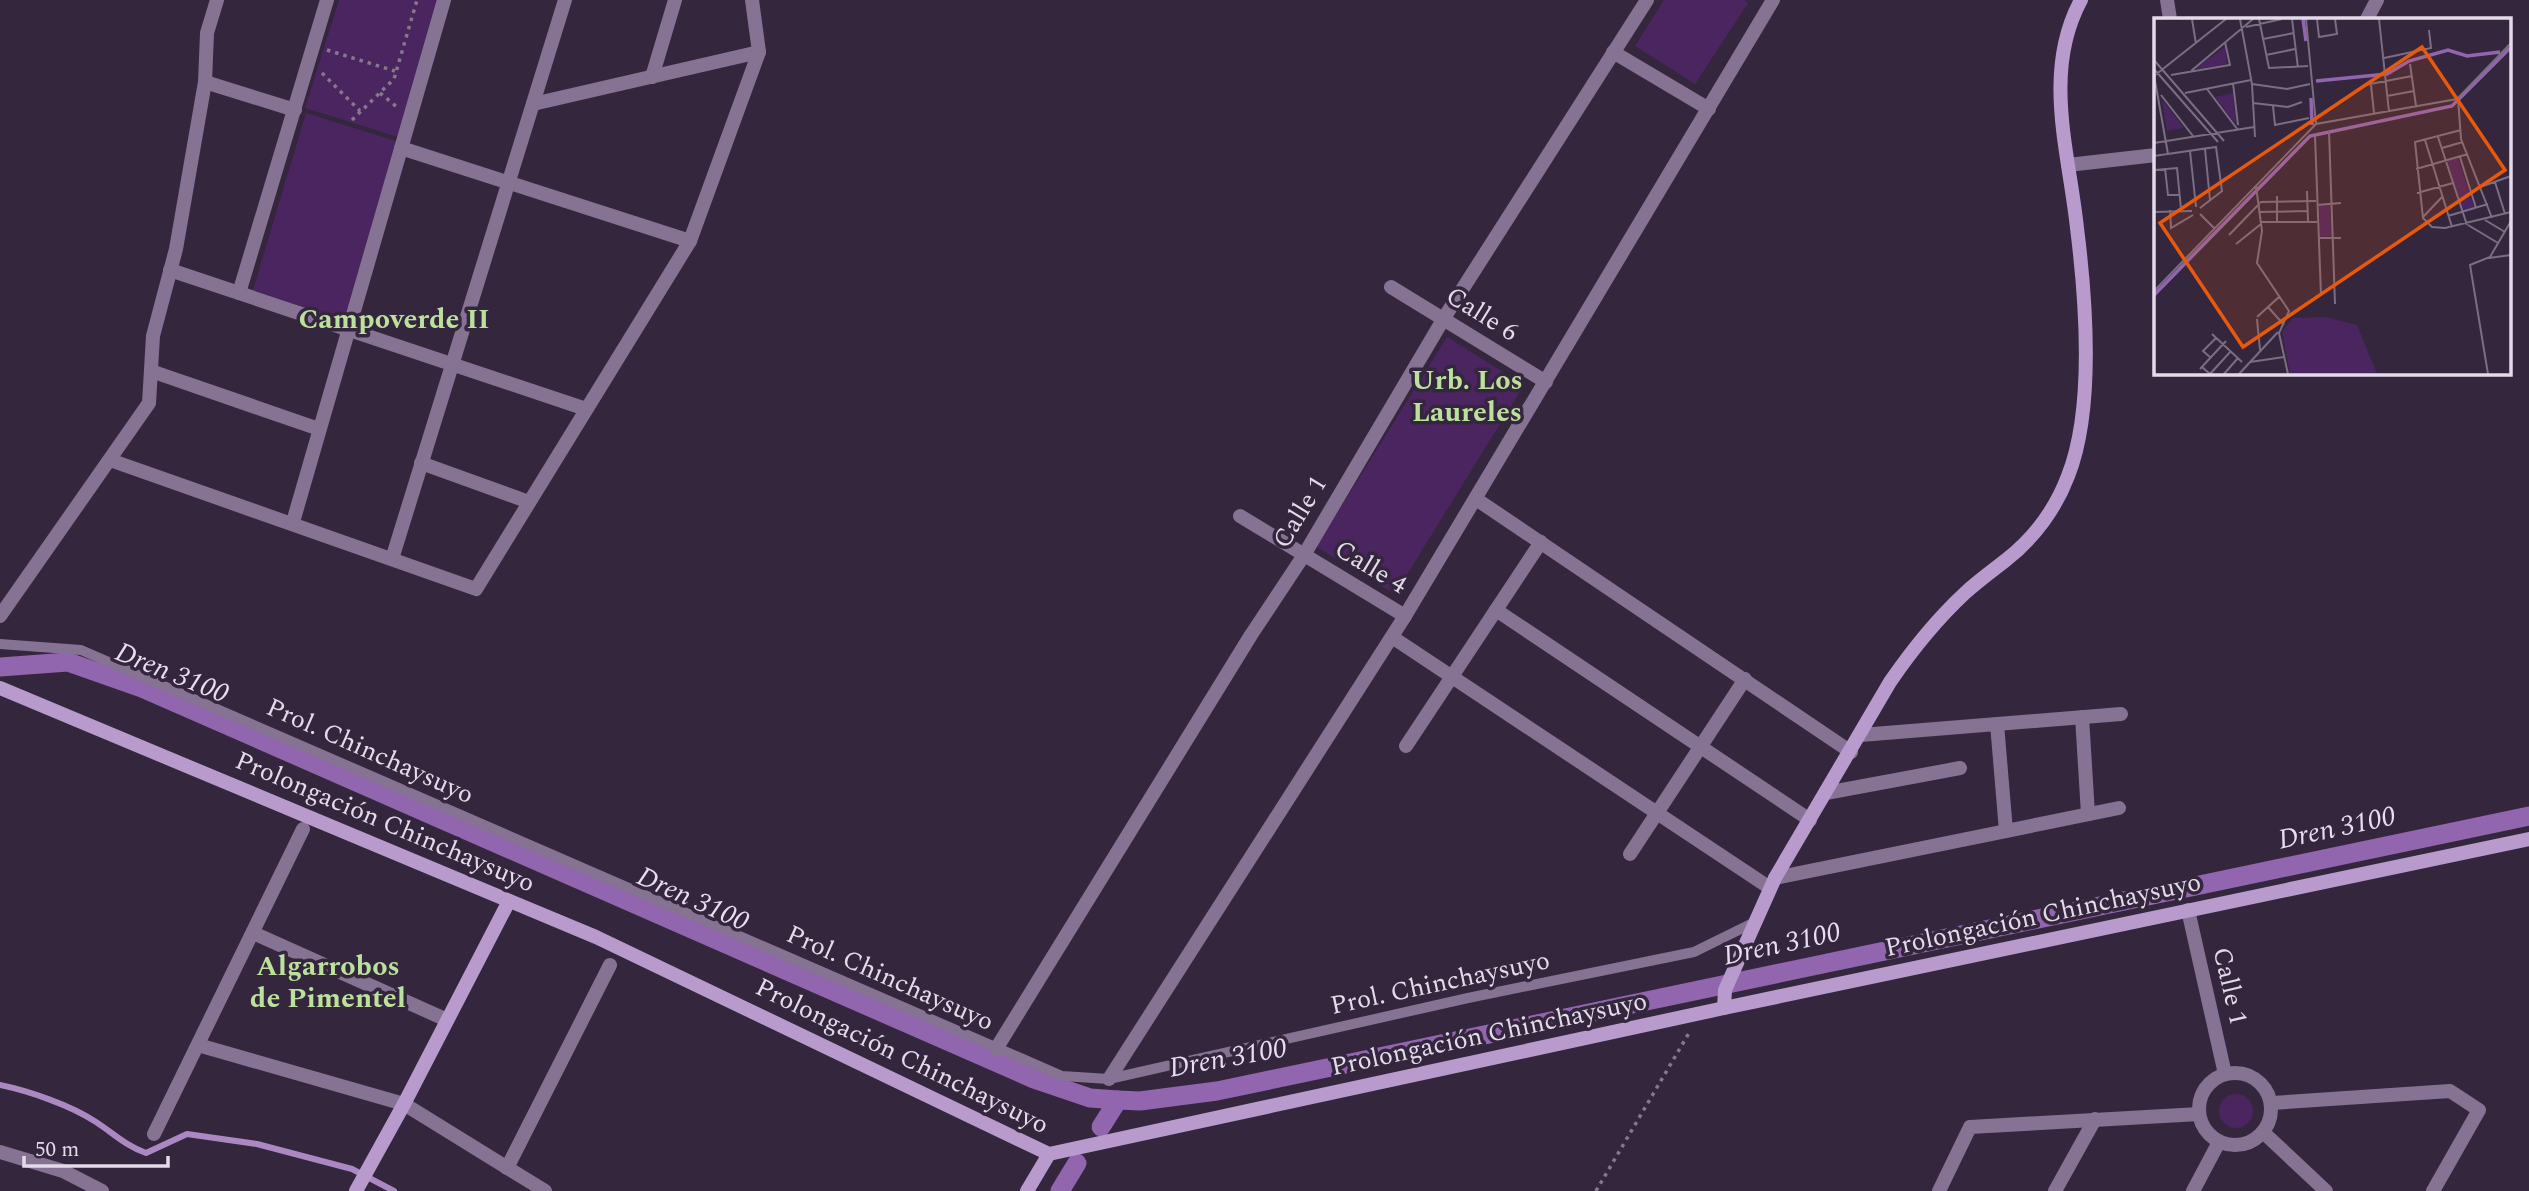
<svg xmlns="http://www.w3.org/2000/svg" width="2529" height="1191" viewBox="0 0 2529 1191" font-family="Spectral,serif">
  <style>
    .green { fill: #4a2560 }
    .lines { fill: none; stroke-linecap: round; stroke-linejoin: round }
    .stream { stroke: #ab88c1; stroke-width: 6 }
    .canal { stroke: #9265af; stroke-width: 19 }
    .path { stroke: #85798c; stroke-width: 3.5; stroke-dasharray: 3.5 5; stroke-linecap: butt }
    .lane { stroke: #867293; stroke-width: 10 }
    .street { stroke: #867293; stroke-width: 14 }
    .secondary { stroke: #b89acd; stroke-width: 14 }
    .labels { text-anchor: middle; dominant-baseline: central; stroke-width: 7; stroke-linejoin: round; paint-order: stroke }
    .street-label { font-size: 26px; fill: #e4dbea; stroke: #34263d }
    .neighbourhood-label { font-size: 28px; font-weight: bold; fill: #bce19c; stroke: #34263d }
    .water-label { font-size: 28px; font-style: italic; fill: #e9ddf1; stroke: #34263d }
    .inset-river { fill: none; stroke: #9265af; stroke-width: 3.5 }
    .inset-road { fill: none; stroke: #7a6e82; stroke-width: 2 }
    .view { fill: #e8590c; fill-opacity: 0.15; stroke: #e8590c; stroke-width: 3.5 }
    .inset-edge { fill: none; stroke: #e4dbea; stroke-width: 3.5 }
  </style>
  <rect width="100%" height="100%" fill="#34263d"/>
  <!-- green -->
  <g class="green">
    <path d="M339,0H438L398,137L305,108Z"/>
    <path d="M1664,0H1744L1748,3L1695,84L1635,46Z"/>
    <path d="M306,113L396,141L344,321L253,290Z"/>
    <path d="M1447,337L1524,385L1395,594L1316,547Z"/>
    <circle cx="2236" cy="1111" r="17"/>
  </g>
  <g class="lines">
    <!-- stream -->
    <path class="stream" d="M0,1085C29,1091 70,1105 96,1122C113,1133 126,1146 146,1153L187,1134L257,1144L352,1169L394,1191"/>
    <!-- canal -->
    <g class="canal">
      <path d="M0,667L68,662L142,688L1034,1079L1090,1098L1118,1100L1140,1101L1217,1091L2529,816"/>
      <path d="M1101,1127L1118,1100"/>
      <path d="M1060,1191L1077,1163"/>
    </g>
    <!-- path -->
    <g class="path">
      <path d="M327,50L395,71"/>
      <path d="M322,73L360,111"/>
      <path d="M380,93L397,107"/>
      <path d="M352,120L394,79L417,0"/>
      <path d="M1596,1191L1689,1033"/>
    </g>
    <!-- lane -->
    <path class="lane" d="M0,644L81,650L1062,1076L1109,1079L1468,998L1694,952L1755,922"/>
    <!-- street -->
    <g class="street">
      <path d="M2167,0L2170,19"/>
      <path d="M2367,19L2377,0"/>
      <path d="M1613,52L1709,109"/>
      <path d="M652,77L675,0"/>
      <path d="M205,82L295,110"/>
      <path d="M533,104L759,52"/>
      <path d="M401,148L690,241"/>
      <path d="M2068,165L2156,155"/>
      <path d="M170,270L586,409"/>
      <path d="M1391,287L1546,382"/>
      <path d="M239,293L327,0"/>
      <path d="M151,371L319,429"/>
      <path d="M110,460L476,589L690,241L759,52L752,0"/>
      <path d="M421,463L529,502"/>
      <path d="M1476,499L1851,752"/>
      <path d="M1240,516L1405,616"/>
      <path d="M293,522L444,0"/>
      <path d="M392,559L565,0"/>
      <path d="M1496,610L1810,820"/>
      <path d="M0,616L149,403L153,336L176,249L205,82L207,33L217,0"/>
      <path d="M1392,637L1770,888"/>
      <path d="M2082,717L2088,814"/>
      <path d="M1997,724L2006,831"/>
      <path d="M1861,735L2121,714"/>
      <path d="M1406,746L1541,542"/>
      <path d="M1826,793L1960,768"/>
      <path d="M1630,854L1745,679"/>
      <path d="M1775,878L2119,808"/>
      <path d="M2188,910L2225,1074"/>
      <path d="M253,933L447,1020"/>
      <path d="M198,1045L404,1104L545,1191"/>
      <path d="M996,1049L1251,635L1304,555L1444,318L1647,0"/>
      <circle cx="2235" cy="1109" r="36"/>
      <path d="M1109,1079L1405,616L1773,0"/>
      <path d="M2272,1103L2450,1091L2479,1110L2433,1191"/>
      <path d="M2264,1133L2326,1191"/>
      <path d="M154,1134L303,829"/>
      <path d="M0,1152L63,1171L102,1191"/>
      <path d="M507,1168L610,965"/>
      <path d="M1939,1191L1970,1127L2199,1114"/>
      <path d="M2055,1191L2095,1119"/>
      <path d="M2193,1191L2219,1142"/>
    </g>
    <!-- secondary -->
    <g class="secondary">
      <path d="M0,688L596,937L1049,1154L1724,1008L2529,839"/>
      <path d="M1724,1008L1725,990L1775,878L1890,682C1912,650 1936,620 1965,593C1978,581 1992,571 2006,560C2034,538 2056,508 2068,476C2095,408 2086,300 2077,228C2069,152 2042,72 2081,0"/>
      <path d="M356,1191L404,1104L509,901"/>
      <path d="M1027,1191L1049,1154"/>
    </g>
  </g>
  <g class="labels">
    <!-- street labels -->
    <g class="street-label">
      <text transform="translate(1482 314) rotate(32)">Calle 6</text>
      <text transform="translate(1300 512) rotate(-59)">Calle 1</text>
      <text transform="translate(1371 567) rotate(31)">Calle 4</text>
      <text transform="translate(370 751) rotate(24)">Prol. Chinchaysuyo</text>
      <text transform="translate(385 822) rotate(23)">Prolongación Chinchaysuyo</text>
      <text transform="translate(2043 915) rotate(-12)">Prolongación Chinchaysuyo</text>
      <text transform="translate(890 978) rotate(24)">Prol. Chinchaysuyo</text>
      <text transform="translate(1440 983) rotate(-12)">Prol. Chinchaysuyo</text>
      <text transform="translate(2230 986) rotate(77)">Calle 1</text>
      <text transform="translate(1489 1034) rotate(-12)">Prolongación Chinchaysuyo</text>
      <text transform="translate(902 1056) rotate(26)">Prolongación Chinchaysuyo</text>
    </g>
    <!-- neighbourhood labels -->
    <g class="neighbourhood-label">
      <text x="394" y="319">Campoverde II</text>
      <text x="1467" y="380">Urb. Los<tspan x="1467" dy="32">Laureles</tspan></text>
      <text x="328" y="966">Algarrobos<tspan x="328" dy="32">de Pimentel</tspan></text>
    </g>
    <!-- water labels -->
    <g class="water-label">
      <text transform="translate(172 673) rotate(22)">Dren 3100</text>
      <text transform="translate(2337 828) rotate(-12)">Dren 3100</text>
      <text transform="translate(693 899) rotate(24)">Dren 3100</text>
      <text transform="translate(1782 944) rotate(-12)">Dren 3100</text>
      <text transform="translate(1228 1058) rotate(-10)">Dren 3100</text>
    </g>
  </g>
  <!-- overview -->
  <g transform="translate(2154 18)">
    <rect width="357" height="357" fill="#34263d"/>
    <path d="M71,29L73,46L44,51L43,49ZM79,75L82,103L80,104L61,79ZM8,84H10L30,110L13,113ZM304,140L320,190L309,193L293,143ZM176,187L178,218L166,219L165,188ZM172,299L203,307L223,356H136L128,313L139,300Z" fill="#4a2560"/>
    <path class="inset-river" d="M149,1L152,23M162,63L233,56L255,43L294,32L313,38L346,34M157,80L158,107M0,277L156,118L298,88L356,30"/>
    <path class="inset-road" d="M38,1L42,26M86,1L98,66L101,119M105,1L115,50L154,48M138,1L144,50M152,1L162,106M163,1L165,19L183,16L181,1M225,1L235,94M92,9L128,1M109,21L140,15M112,37L141,31M230,40L277,30L275,12M0,42L70,123M256,46L262,88M0,51L64,124M37,53L99,1M0,57L14,136M17,57L76,47L71,24M0,58L72,1M79,65L84,107M98,66L133,71L156,66M211,67L258,58M217,67L220,95M53,71L84,112M31,75L97,62M7,77L39,118M233,78L260,73M304,80L307,121L338,200M99,85L134,89L148,84M119,88L121,107L155,100M307,112L261,124L269,200L278,209L291,210L357,194M175,113L181,286M161,118L167,277M284,119L313,207M271,122L298,209M0,125L100,109M288,130L309,124M51,131L56,182M36,133L42,189M0,138L62,129L68,173L46,190M306,139L322,190M11,150L14,177H26M262,151L314,136M0,152L23,150L27,191M341,164L351,196M102,168L108,213L103,245L135,293L125,315L134,356M329,168L357,158M153,173L154,204M263,175L299,165M123,178V204M106,184L162,183M163,187L187,185M16,192L17,210L39,197M0,194L38,193M106,194L153,193M46,196L61,211M294,198L334,186M269,199L288,179M331,202L351,214M107,204H163M314,207L344,225M75,217L106,185M164,220H187M82,226L107,206M335,240L357,237M0,273L162,106L303,81L357,25M114,289L130,307M103,299L125,279M103,301L106,332M58,316L88,344M57,340L49,333L62,320M96,344L130,339M48,349L56,356L77,333M46,351L72,323M70,356L84,340M85,356L124,314M334,356L316,247L336,239L357,203"/>
    <path class="view" d="M268,29L351,152L89,329L6,205Z"/>
    <rect width="357" height="357" class="inset-edge"/>
  </g>
  <!-- scale -->
  <path d="M24 1156v10h144v-10" fill="none" stroke="#e4dbea" stroke-width="3.5"/>
  <text x="35" y="1156" font-size="21" fill="#e4dbea" stroke="#34263d" stroke-width="5" paint-order="stroke">50 m</text>
</svg>
